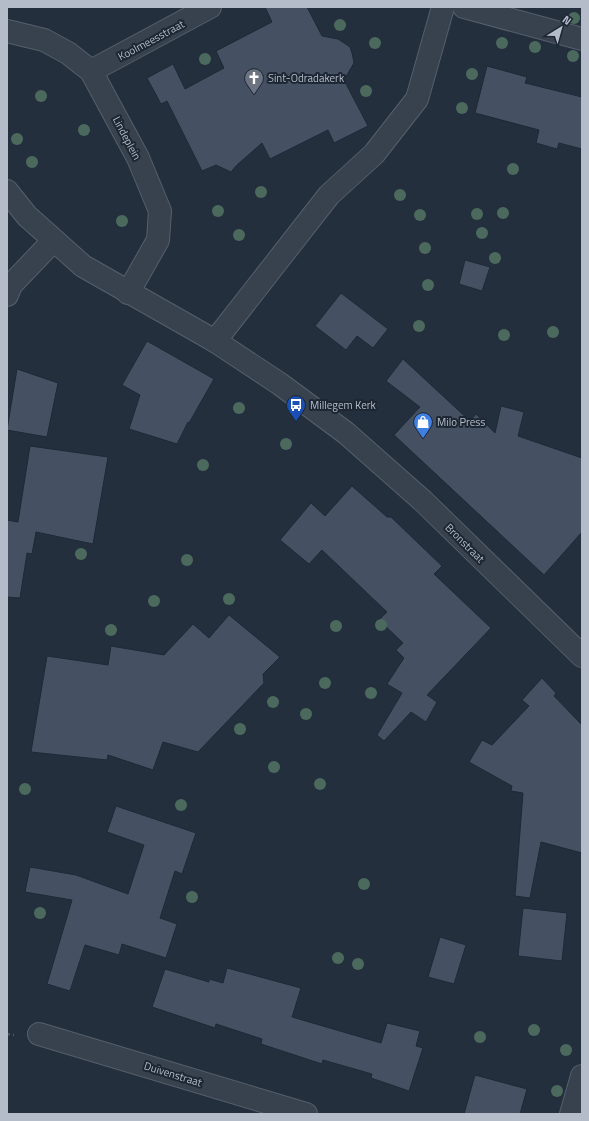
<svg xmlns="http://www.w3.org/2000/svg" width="589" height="1121" viewBox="0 0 589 1121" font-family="'Titillium Web',sans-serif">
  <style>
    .building { fill: #455162; stroke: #1f2835 }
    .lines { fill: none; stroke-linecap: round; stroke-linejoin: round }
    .minor-casing { stroke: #565f6c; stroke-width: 24 }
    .path { stroke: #44595c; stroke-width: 2.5; stroke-dasharray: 3 3; stroke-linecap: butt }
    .minor { stroke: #38414e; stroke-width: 22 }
    .tree { fill: #4b6a5d }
    .labels { text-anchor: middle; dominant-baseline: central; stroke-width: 4; stroke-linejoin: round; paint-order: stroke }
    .street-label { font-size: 11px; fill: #b4bcc9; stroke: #1d2633 }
    .poi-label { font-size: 11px; fill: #b4bcc9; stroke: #1d2633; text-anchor: start }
  </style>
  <rect width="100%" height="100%" fill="#242f3e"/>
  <!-- building -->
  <g class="building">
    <path d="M265,7H307L322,36L338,39L350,47L352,53L354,63L344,80L368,126L334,143L328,130L270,159L262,143L237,165L231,172L216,165L202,171L167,101L161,104L147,78L173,64L185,89L224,68L216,51L272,22Z"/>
    <path d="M487,66L527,77L525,83L582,97V149L559,143L557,149L536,143L539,130L475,113Z"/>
    <path d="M465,260L490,267L482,291L459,284Z"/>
    <path d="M341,293L388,329L373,348L357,336L346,350L315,326Z"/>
    <path d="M147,341L214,379L189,423L188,422L177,444L129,429L140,395L122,385Z"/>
    <path d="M403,359L470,421L476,414L495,433L501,406L524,412L518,436L582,458V532L544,575L394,435L420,407L386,381Z"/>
    <path d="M17,369L58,383L47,437L7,430Z"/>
    <path d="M30,446L108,457L93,544L36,532L32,554L27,553L20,598L7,597V520L18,522Z"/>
    <path d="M352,486L387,517H391L442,566L434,574L491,628L427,695L437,702L426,722L411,712L384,741L377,735L402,693L387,684L404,658L396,650L403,643L379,620L387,612L322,550L309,564L280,540L311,503L325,516Z"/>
    <path d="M229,615L280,657L263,674L264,683L198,752L163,742L153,770L108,755L107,760L31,752L47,656L108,665L111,646L164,655L193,624L209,638Z"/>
    <path d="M542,678L556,693L554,696L582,725V853L541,842L530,898L515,896L523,793L511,791L512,786L469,762L482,740L492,745L529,706L522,700Z"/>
    <path d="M116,806L196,833L182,874L175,871L160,918L177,924L166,958L122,944L119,955L85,945L70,991L47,984L72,900L25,892L30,867L76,875L128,894L144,845L107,832Z"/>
    <path d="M523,908L567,913L562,961L518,956Z"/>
    <path d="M440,937L466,945L454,984L428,977Z"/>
    <path d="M227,968L301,988L292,1017L381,1043L387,1023L420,1031L416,1046L423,1048L409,1091L371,1078L372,1074L323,1060L322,1064L261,1044L262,1039L216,1024L215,1028L152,1007L165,969L209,982V979L223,983Z"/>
    <path d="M475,1075L527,1089L520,1114H464Z"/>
  </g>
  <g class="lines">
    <defs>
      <g id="minor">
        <path d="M464,7L582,39"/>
        <path d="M7,31L44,40L68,53L91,71L138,158L160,211L158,240L128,293"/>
        <path d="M91,71L210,7"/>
        <path d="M7,191L27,216L83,266L215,341L280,384L346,433L423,501L582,656"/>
        <path d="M7,295L11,285L53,241"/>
        <path d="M215,341L329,195L374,154L417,99L443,7"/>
        <path d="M39,1034L306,1114"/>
        <path d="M571,1114L582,1076"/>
      </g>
    </defs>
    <!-- minor casing -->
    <use href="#minor" class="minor-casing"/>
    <!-- path -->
    <path class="path" d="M7,1034L14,1035"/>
    <!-- minor -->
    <use href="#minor" class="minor"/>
  </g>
  <!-- trees -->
  <g class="tree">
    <circle cx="574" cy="18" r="6"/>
    <circle cx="340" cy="25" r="6"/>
    <circle cx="375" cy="43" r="6"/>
    <circle cx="502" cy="43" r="6"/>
    <circle cx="535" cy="47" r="6"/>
    <circle cx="573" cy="56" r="6"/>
    <circle cx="205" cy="59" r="6"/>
    <circle cx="472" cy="74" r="6"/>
    <circle cx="366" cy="91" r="6"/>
    <circle cx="41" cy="96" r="6"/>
    <circle cx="462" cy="108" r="6"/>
    <circle cx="84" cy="130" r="6"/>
    <circle cx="17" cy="139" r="6"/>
    <circle cx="32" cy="162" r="6"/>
    <circle cx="513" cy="169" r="6"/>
    <circle cx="261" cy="192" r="6"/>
    <circle cx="400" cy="195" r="6"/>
    <circle cx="218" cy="211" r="6"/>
    <circle cx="503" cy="213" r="6"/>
    <circle cx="477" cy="214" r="6"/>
    <circle cx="420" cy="215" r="6"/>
    <circle cx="122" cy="221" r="6"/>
    <circle cx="482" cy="233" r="6"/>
    <circle cx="239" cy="235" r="6"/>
    <circle cx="425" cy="248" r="6"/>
    <circle cx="495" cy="258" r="6"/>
    <circle cx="428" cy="285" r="6"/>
    <circle cx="419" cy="326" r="6"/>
    <circle cx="553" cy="332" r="6"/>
    <circle cx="504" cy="335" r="6"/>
    <circle cx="239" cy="408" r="6"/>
    <circle cx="286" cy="444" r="6"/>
    <circle cx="203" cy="465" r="6"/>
    <circle cx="81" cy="554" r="6"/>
    <circle cx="187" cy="560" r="6"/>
    <circle cx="229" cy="599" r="6"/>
    <circle cx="154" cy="601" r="6"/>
    <circle cx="381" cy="625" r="6"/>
    <circle cx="336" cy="626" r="6"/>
    <circle cx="111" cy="630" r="6"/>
    <circle cx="325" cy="683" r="6"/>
    <circle cx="371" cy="693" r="6"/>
    <circle cx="273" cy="702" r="6"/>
    <circle cx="306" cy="714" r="6"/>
    <circle cx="240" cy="729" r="6"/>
    <circle cx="274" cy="767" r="6"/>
    <circle cx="320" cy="784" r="6"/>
    <circle cx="25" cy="789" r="6"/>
    <circle cx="181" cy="805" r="6"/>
    <circle cx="364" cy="884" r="6"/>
    <circle cx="192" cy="897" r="6"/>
    <circle cx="40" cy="913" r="6"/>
    <circle cx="338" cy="958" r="6"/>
    <circle cx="358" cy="964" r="6"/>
    <circle cx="534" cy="1030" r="6"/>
    <circle cx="480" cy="1037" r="6"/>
    <circle cx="566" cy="1050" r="6"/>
    <circle cx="557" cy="1091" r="6"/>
  </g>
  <!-- icons -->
  <defs>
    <symbol id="church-pin" viewBox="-11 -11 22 30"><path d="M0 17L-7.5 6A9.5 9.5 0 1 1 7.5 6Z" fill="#6b7280" stroke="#1d2633"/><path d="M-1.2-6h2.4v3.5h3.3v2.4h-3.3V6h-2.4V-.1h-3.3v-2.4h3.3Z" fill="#fff"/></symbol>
    <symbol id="bus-pin" viewBox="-11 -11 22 30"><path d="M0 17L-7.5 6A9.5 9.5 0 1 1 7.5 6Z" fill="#1a4fb4" stroke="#1d2633"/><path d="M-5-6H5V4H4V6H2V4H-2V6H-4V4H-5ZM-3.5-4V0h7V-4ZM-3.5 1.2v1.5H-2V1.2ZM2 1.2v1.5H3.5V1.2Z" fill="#fff"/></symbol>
    <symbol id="shop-pin" viewBox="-11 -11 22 30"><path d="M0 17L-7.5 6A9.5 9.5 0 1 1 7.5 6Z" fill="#3f7fe0" stroke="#1d2633"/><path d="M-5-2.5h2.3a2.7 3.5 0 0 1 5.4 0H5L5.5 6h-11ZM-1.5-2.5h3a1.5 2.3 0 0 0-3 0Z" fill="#fff"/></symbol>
  </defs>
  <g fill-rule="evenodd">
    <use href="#church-pin" x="243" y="67" width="22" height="30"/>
    <use href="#bus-pin" x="285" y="394" width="22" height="30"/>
    <use href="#shop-pin" x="412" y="411" width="22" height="30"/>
  </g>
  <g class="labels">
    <!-- street labels -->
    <g class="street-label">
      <text transform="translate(151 40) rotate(-28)">Koolmeesstraat</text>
      <text transform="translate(127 138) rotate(62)">Lindeplein</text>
      <text transform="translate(465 543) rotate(45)">Bronstraat</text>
      <text transform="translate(173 1074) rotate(17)">Duivenstraat</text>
    </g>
    <!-- poi labels -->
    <g class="poi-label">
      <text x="268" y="78">Sint-Odradakerk</text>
      <text x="310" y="405">Millegem Kerk</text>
      <text x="437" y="422">Milo Press</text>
    </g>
  </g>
  <!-- border -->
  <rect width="589" height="1121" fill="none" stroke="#b4bcc9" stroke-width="16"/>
  <!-- north arrow -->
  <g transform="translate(561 28) rotate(37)" stroke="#1d2633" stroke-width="3" paint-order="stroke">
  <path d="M0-3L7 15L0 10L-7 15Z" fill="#b4bcc9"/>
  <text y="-6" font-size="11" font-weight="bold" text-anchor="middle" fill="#b4bcc9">N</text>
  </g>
</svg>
